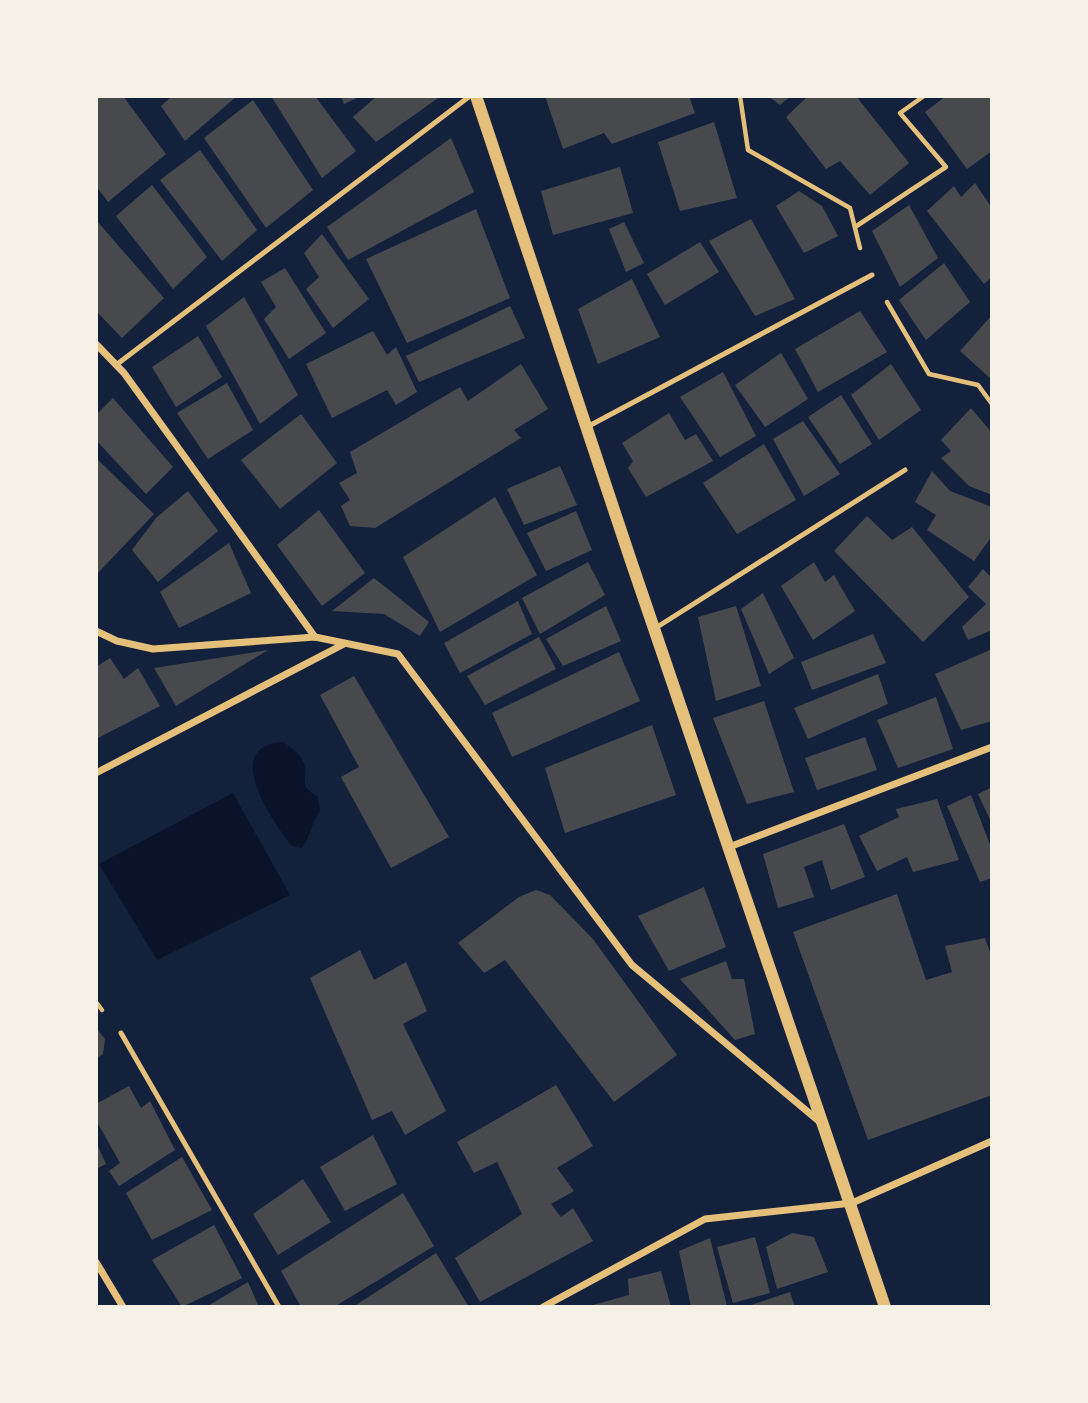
<svg xmlns="http://www.w3.org/2000/svg" width="1088" height="1403" viewBox="0 0 1088 1403" font-family="Overpass,sans-serif">
  <style>
    .water { fill: #0b132b }
    .building { fill: #48494c }
    .lines { fill: none; stroke-linecap: round; stroke-linejoin: round }
    .path { stroke: #e5c07b; stroke-width: 4.5 }
    .service { stroke: #e5c07b; stroke-width: 5 }
    .minor { stroke: #e5c07b; stroke-width: 7 }
    .tertiary { stroke: #e5c07b; stroke-width: 12 }
  </style>
  <rect width="100%" height="100%" fill="#14213d"/>
  <!-- water -->
  <g class="water">
    <path d="M283,742C292,748 304,756 305,768C306,787 300,785 318,797L320,811C311,823 311,836 302,848L292,846C272,822 220,745 283,742Z"/>
    <path d="M233,793L290,895L157,960L99,864Z"/>
  </g>
  <!-- building -->
  <g class="building">
    <path d="M96,96H123L166,154L108,202L96,186Z"/>
    <path d="M172,96H237L185,141L161,106Z"/>
    <path d="M271,96H315L356,151L322,178Z"/>
    <path d="M341,96H361L344,104Z"/>
    <path d="M377,96H441L376,142L353,117Z"/>
    <path d="M545,96H689L695,113L612,144L604,133L563,149Z"/>
    <path d="M768,96H791L780,105Z"/>
    <path d="M808,96H856L909,163L870,195L840,161L826,169L786,117Z"/>
    <path d="M946,96H992V151L967,169L925,112Z"/>
    <path d="M253,100L313,190L266,228L204,138Z"/>
    <path d="M714,122L737,198L680,211L658,142Z"/>
    <path d="M451,138L474,192L348,260L327,227Z"/>
    <path d="M200,150L257,230L222,261L160,180Z"/>
    <path d="M620,167L633,213L553,235L541,191Z"/>
    <path d="M975,183L992,208V277L984,284L927,211L954,186L961,197Z"/>
    <path d="M152,185L207,257L173,289L116,216Z"/>
    <path d="M799,191L822,206L838,236L804,253L776,206Z"/>
    <path d="M909,205L938,258L900,287L872,231Z"/>
    <path d="M476,209L510,298L407,343L366,259Z"/>
    <path d="M751,219L795,299L755,316L709,241Z"/>
    <path d="M96,220L164,298L122,338L96,311Z"/>
    <path d="M624,222L644,263L626,272L609,229Z"/>
    <path d="M322,234L369,299L333,328L306,289L319,277L304,253Z"/>
    <path d="M700,242L719,272L665,305L647,274Z"/>
    <path d="M944,263L970,302L926,340L899,300Z"/>
    <path d="M285,268L326,333L289,359L264,319L276,307L261,282Z"/>
    <path d="M632,279L660,337L598,364L578,309Z"/>
    <path d="M244,297L298,395L260,424L206,326Z"/>
    <path d="M510,306L525,338L419,382L406,356Z"/>
    <path d="M860,311L887,352L818,392L795,349Z"/>
    <path d="M992,315V380L960,351Z"/>
    <path d="M373,331L387,355L396,347L417,392L396,405L387,390L332,418L306,364Z"/>
    <path d="M198,336L222,377L176,407L152,367Z"/>
    <path d="M781,353L808,399L765,427L735,385Z"/>
    <path d="M521,364L548,409L514,430L521,438L375,528L350,526L341,506L350,500L339,483L357,473L350,452L460,387L468,401Z"/>
    <path d="M891,364L921,410L879,440L851,395Z"/>
    <path d="M723,372L756,436L720,457L680,397Z"/>
    <path d="M227,383L253,430L208,459L177,413Z"/>
    <path d="M841,395L872,444L840,464L808,417Z"/>
    <path d="M113,398L173,467L146,494L96,440V415Z"/>
    <path d="M971,408L992,433V495L969,486L941,458L951,451L941,440Z"/>
    <path d="M669,413L685,440L696,434L713,461L646,497L628,468L633,461L622,443Z"/>
    <path d="M301,414L337,463L280,509L241,460Z"/>
    <path d="M803,421L840,474L804,496L773,439Z"/>
    <path d="M764,444L796,500L737,534L703,483Z"/>
    <path d="M96,458L154,514L96,575Z"/>
    <path d="M560,466L577,505L524,525L507,489Z"/>
    <path d="M932,471L950,491L992,507V536L974,561L927,530L936,515L915,502Z"/>
    <path d="M188,491L218,531L158,582L132,550L156,518Z"/>
    <path d="M495,497L537,575L440,632L403,557Z"/>
    <path d="M319,510L365,573L322,606L277,545Z"/>
    <path d="M576,511L592,550L546,571L527,533Z"/>
    <path d="M867,516L892,540L912,527L969,597L923,642L834,551Z"/>
    <path d="M229,543L251,593L179,628L160,592Z"/>
    <path d="M588,562L605,595L540,634L522,598Z"/>
    <path d="M814,562L825,582L834,575L855,611L813,640L781,586Z"/>
    <path d="M983,569L992,578V630L968,640L962,627L986,604L968,587Z"/>
    <path d="M374,578L429,622L420,636L384,614L332,611Z"/>
    <path d="M763,593L794,658L769,674L741,609Z"/>
    <path d="M518,601L532,634L460,673L444,643Z"/>
    <path d="M606,606L621,641L563,666L546,639Z"/>
    <path d="M736,606L761,686L716,701L698,617Z"/>
    <path d="M873,634L886,663L812,690L801,662Z"/>
    <path d="M539,637L556,669L485,705L467,676Z"/>
    <path d="M992,649V721L961,730L935,674Z"/>
    <path d="M268,650L176,706L154,668Z"/>
    <path d="M619,652L640,701L512,757L492,713Z"/>
    <path d="M110,658L124,679L138,668L160,706L96,739V667Z"/>
    <path d="M878,674L888,704L808,739L794,708Z"/>
    <path d="M354,676L449,837L391,868L341,777L359,767L320,695Z"/>
    <path d="M936,697L953,749L898,768L877,720Z"/>
    <path d="M764,701L794,792L747,804L713,718Z"/>
    <path d="M652,725L676,795L565,833L545,768Z"/>
    <path d="M865,737L877,770L817,790L805,758Z"/>
    <path d="M992,787V824L978,794Z"/>
    <path d="M971,795L992,850V878L980,882L947,806Z"/>
    <path d="M937,799L959,860L913,872L907,857L877,871L859,836L899,817L896,809Z"/>
    <path d="M844,824L865,877L831,890L822,860L804,867L814,897L778,908L763,854Z"/>
    <path d="M704,887L726,947L669,971L638,916Z"/>
    <path d="M536,890L550,895L593,939L677,1055L614,1102L505,960L484,973L458,943L519,897Z"/>
    <path d="M897,894L926,980L952,972L945,946L985,938L992,958V1095L868,1140L793,932Z"/>
    <path d="M360,950L374,980L406,962L427,1011L403,1024L446,1111L405,1135L392,1111L372,1120L310,978Z"/>
    <path d="M726,961L732,979H744L755,1034L735,1040L680,979Z"/>
    <path d="M96,1028L105,1039L103,1054L96,1059Z"/>
    <path d="M556,1085L593,1146L557,1168L574,1191L551,1204L561,1217L573,1208L593,1241L480,1302L455,1258L522,1214L497,1162L474,1173L457,1142Z"/>
    <path d="M129,1086L141,1108L150,1101L175,1150L119,1186L109,1171L120,1163L96,1120V1104Z"/>
    <path d="M373,1135L397,1184L345,1211L320,1167Z"/>
    <path d="M96,1142L106,1164L96,1169Z"/>
    <path d="M182,1157L212,1210L152,1240L126,1193Z"/>
    <path d="M303,1179L331,1222L278,1255L253,1214Z"/>
    <path d="M403,1193L434,1246L334,1307H301L281,1271Z"/>
    <path d="M214,1225L242,1278L182,1307L152,1260Z"/>
    <path d="M792,1233L814,1237L828,1272L777,1289L766,1247Z"/>
    <path d="M755,1237L770,1293L733,1303L717,1247Z"/>
    <path d="M710,1238L727,1306L691,1307L679,1251Z"/>
    <path d="M436,1253L469,1307H353Z"/>
    <path d="M661,1271L671,1307H586L629,1295L628,1279Z"/>
    <path d="M248,1282L259,1307H206Z"/>
    <path d="M790,1292L795,1307H748V1306Z"/>
  </g>
  <g class="lines">
    <!-- path -->
    <g class="path">
      <path d="M740,96L748,150L850,208L860,248"/>
      <path d="M855,227L946,167L900,113L924,96"/>
      <path d="M887,302L929,374L978,385L992,404"/>
      <path d="M96,1002L102,1010"/>
    </g>
    <!-- service -->
    <g class="service">
      <path d="M116,365L470,96"/>
      <path d="M587,427L872,275"/>
      <path d="M654,629L905,470"/>
      <path d="M121,1033L279,1307"/>
    </g>
    <!-- minor -->
    <g class="minor">
      <path d="M96,344L124,373L315,637"/>
      <path d="M96,631L117,641L153,649L315,637L398,654L632,965L820,1122"/>
      <path d="M96,773L344,644"/>
      <path d="M729,847L992,747"/>
      <path d="M96,1262L123,1307"/>
      <path d="M543,1307L705,1219L852,1203L992,1141"/>
    </g>
    <!-- tertiary -->
    <path class="tertiary" d="M476,96L630,558L885,1307"/>
  </g>
  <!-- border -->
  <rect width="1088" height="1403" fill="none" stroke="#f6f1e7" stroke-width="196"/>
</svg>
